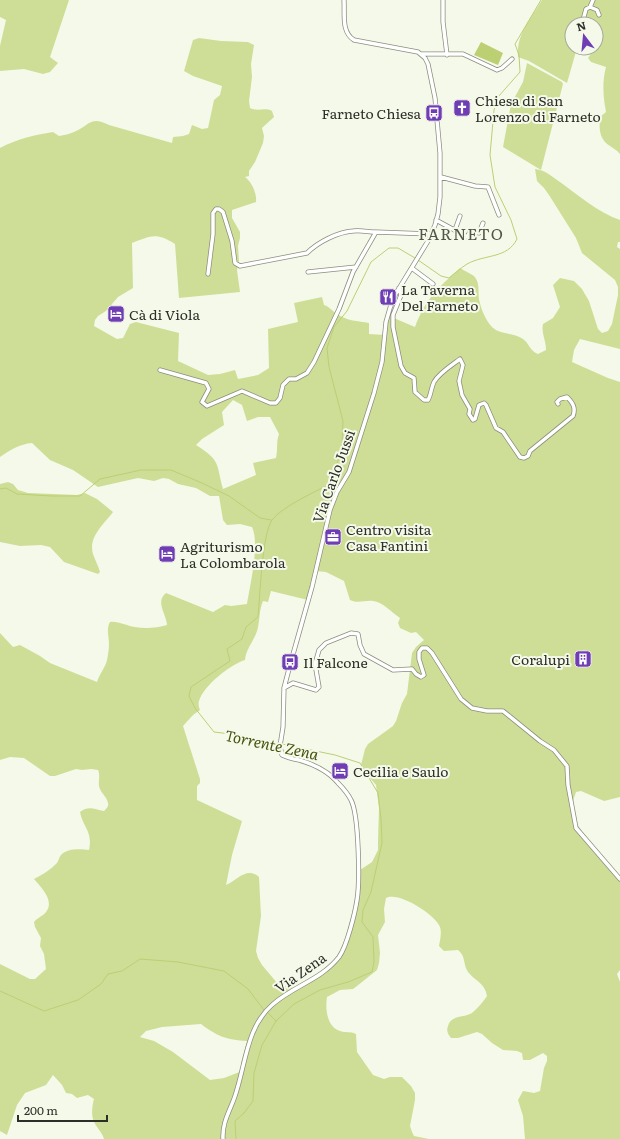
<svg xmlns="http://www.w3.org/2000/svg" width="620" height="1139" viewBox="0 0 620 1139" font-family="Literata,serif">
<rect width="100%" height="100%" fill="#f5f9e9"/>
<path fill="#cede97" fill-rule="evenodd" d="M0 0H69L50 57 58 63 50 72 43 74 24 69 0 71V46L6 20 0 17Z
M542 0H620V154C617 150 614 149 610 146 599 139 599 129 600 117L606 112C603 96 602 82 606 67L591 62 588 58 595 48H596L599 40 600 33H596V24H572V48H577L567 83 529 61 518 57C516 34 531 19 542 0Z
M199 38 221 41 248 42 254 45 251 64 252 77 249 101 250 108C259 112 264 107 272 111L274 117 262 128 264 136 263 143 255 162 249 171V176L245 177C252 182 257 194 256 202L232 210V218L240 232V238L238 246 239 261 237 270 240 292 179 298 175 244C156 232 151 236 132 243L133 288 118 297 106 311 98 316 95 320 94 326 117 339 123 338 130 324 136 322 179 333 178 361 208 375 220 374 235 370 238 379 258 375 269 368 268 329 298 322 294 303 322 297 324 305C330 307 332 311 337 314 347 321 358 321 369 323V334L385 335 389 316 415 327C426 298 438 288 460 268 464 271 470 273 474 276 480 282 478 291 479 299 481 309 485 319 492 327 500 335 513 332 523 339 529 343 530 351 538 354L546 350C546 340 541 333 543 324L553 318 560 307 553 285 560 278 574 281 582 289 589 301 598 329 602 333 608 331 612 324 618 295V287L615 280 582 253 576 238 549 195 544 188 537 181 535 169C546 170 552 177 560 182 579 196 598 212 620 220V242H618L617 247 620 249V349L580 339 574 350 572 362 608 378 620 382V797L604 801 581 791 576 792 573 801 575 821 583 833 620 878V970L617 974 620 982V1139H525L523 1116 518 1100 523 1091 534 1093 540 1091 544 1068 547 1061V1056L543 1053 530 1060H523L522 1053 517 1051 503 1050 492 1043 482 1034 477 1032 458 1038H451C448 1034 446 1031 448 1026 451 1015 463 1018 472 1013 476 1010 484 1001 487 996 485 983 475 981 468 972 463 965 466 956 458 950L444 951 439 946C440 940 442 933 440 927 435 914 398 891 386 898L384 909 385 922 378 935 380 953 379 963 377 970 357 986 353 989 340 990 327 997C325 1009 327 1027 340 1031 345 1033 350 1031 356 1034L357 1052 373 1075 384 1079 390 1077H402L411 1086 415 1093V1100L410 1126 412 1132 414 1136 429 1139H104C102 1132 97 1128 94 1122 91 1115 92 1106 94 1099L88 1095 77 1098 72 1094 66 1093 62 1085 53 1075 46 1085 25 1093 17 1105 7 1135 0 1131V964L30 979H35L46 969 44 954 40 946 41 938 35 927 34 922C37 918 43 916 46 912 55 901 41 887 34 879 42 875 50 870 57 863 59 860 59 857 61 855 67 848 81 849 89 850 93 831 83 828 80 812 89 805 95 810 104 811 107 808 109 806 108 803 107 797 102 794 100 789 97 782 101 777 98 770L91 769 82 770 76 769 55 776H50L24 758 10 757 0 760V633L13 647 20 645 40 656 50 663 97 682C99 675 106 666 107 660 108 655 109 649 109 644 109 636 106 629 110 622 119 621 126 626 135 627 145 629 157 628 167 625 166 613 155 602 166 593L213 612 225 605 231 606 247 604C250 586 260 543 252 527L240 524 227 525 223 520 219 496H210L196 488 178 484 169 479 163 478 154 481 138 478 98 487 73 470 50 460 32 443C20 444 10 450 0 457V148C17 139 34 135 53 132L59 136C64 135 70 134 74 132 89 126 90 115 109 125L172 143 173 137 183 136 189 134 192 125 202 129 208 128 214 100 220 95 222 86 193 76 184 71 193 40ZM233 400 242 405 247 421 258 417H270L279 434C276 442 278 449 276 458L253 463 256 475 223 489C216 463 221 461 196 445L202 439 224 425 222 412ZM316 571 326 572 344 581 350 600C358 604 365 600 373 601 383 602 391 612 400 618L398 623 400 628 411 633 416 632 424 640 416 647 412 653 407 694 402 703 396 721 393 726 368 744 365 749 361 765 363 770 376 785 379 808 378 842V850L372 862 360 870 358 893 340 957 321 974 294 988 278 984 262 965 258 958 256 951 261 916 259 877C247 866 237 880 226 885L232 855 242 821 197 800V786L200 783V779L183 726 193 715 200 710C199 707 198 704 199 701 204 685 230 665 245 660 246 648 256 639 258 627 260 617 259 611 263 601L268 602 271 591 308 600ZM201 1024C217 1036 226 1040 247 1041L241 1063 242 1071 224 1078 210 1080 173 1052 154 1041 140 1037 146 1031 162 1027Z
M527 63 562 82 563 84 541 170 503 147 511 104 523 82Z
M8 482 13 484 18 490 28 493 77 495 85 493 97 499 113 512C104 524 88 537 93 554 95 560 98 565 100 572L98 574 64 562 50 547 41 545 20 546 0 542V484Z"/>
<path fill="#bccf73" d="M481 42 503 53 498 65 474 55Z"/>
<g fill="none" stroke-linecap="round" stroke-linejoin="round">
<path stroke="#bccf73" stroke-width="1" d="M418 260 441 276 449 278C455 273 461 268 467 264 485 254 507 259 517 239L511 220 495 187 490 155 494 110 498 97 520 72 519 55 515 44 541 0
M0 489 6 488 17 494 52 496H80L100 479 141 470H171L202 483 229 496 260 518 271 520
M278 743 239 735 214 732 195 708 189 696 191 687 230 661 227 649 242 639 246 627 258 617C260 597 262 534 272 520 283 506 315 492 332 483L342 445 343 421 329 367 327 348 334 327 347 311 371 262 389 248H398L415 258
M0 991 44 1011 78 1000 101 984 108 974 122 971 140 959 178 962 224 971 248 989 264 1010
M268 1013 276 1021
M236 1139 235 1121 244 1113 253 1101 254 1073 262 1045 276 1021 294 1004 320 990 348 982 372 972 374 962 373 937 362 922 363 910 371 892 382 843 381 819 378 793 360 763 335 755 282 744"/>
<defs>
<path id="minor" d="M443 0V22L447 55
M590 7 597 10 599 15
M582 24 586 9 590 7 593 0
M421 54H463L497 70 502 68 512 59
M441 177 475 186 488 187 499 215
M436 220 467 237 470 232 479 233 483 223
M455 230 460 216
M413 269 433 284
M308 272 356 267
M208 274 213 234V213L216 209H219L223 212 232 241 235 263 240 266 307 253C318 242 338 232 353 231 361 230 369 232 376 232
M399 288 401 295 393 315V327L401 366 405 373 414 378 415 392 424 400H428C431 395 431 388 434 382 439 373 452 365 460 359L463 365 459 381 462 395 470 409 469 414 473 420 475 419 479 405 484 403 486 405 496 428 503 432 520 457 524 458 528 456 530 451 573 416C576 408 573 403 567 397L560 399 557 402 558 404
M160 370 206 383 209 389 202 402 207 406 242 391 270 403H276L280 398 283 385 289 379H296L307 373 314 362 339 309 353 272 376 232 430 234
M284 688 293 683 316 690 319 687 315 664 319 650 326 643 351 633 358 634 360 645 364 654 393 670 412 669 416 674 421 677 424 675 419 659V652L422 648H427L432 653 461 699 472 708 487 711H503L540 741 554 750 567 766 568 785 576 828 620 879
M223 1139C222 1122 230 1111 235 1096 246 1064 246 1028 272 1005 293 986 321 980 339 957 347 946 355 913 357 900 360 882 359 815 351 800 348 794 343 788 338 783 329 772 313 764 299 760 293 759 288 758 282 755L280 746 283 727 284 688 290 665 312 587 330 510 337 492 349 472 374 393 382 362 386 322 390 308 395 295 428 241 435 225 438 214 440 197V153L435 98 428 64 425 58 418 52 354 40C341 32 345 14 344 0"/>
</defs>
<use href="#minor" stroke="#8a8e7f" stroke-width="5"/>
<use href="#minor" stroke="#fff" stroke-width="3.5"/>
</g>
<defs>
<symbol id="church-square" viewBox="-11 -11 22 22"><rect x="-9" y="-9" width="18" height="18" rx="4" fill="#6f3db4" stroke="#f5f9e9"/><path d="M-1.2-6h2.4v3.5h3.3v2.4h-3.3V6h-2.4V-.1h-3.3v-2.4h3.3Z" fill="#fff"/></symbol>
<symbol id="bus-square" viewBox="-11 -11 22 22"><rect x="-9" y="-9" width="18" height="18" rx="4" fill="#6f3db4" stroke="#f5f9e9"/><path d="M-5-6H5V4H4V6H2V4H-2V6H-4V4H-5ZM-3.5-4V0h7V-4ZM-3.5 1.2v1.5H-2V1.2ZM2 1.2v1.5H3.5V1.2Z" fill="#fff"/></symbol>
<symbol id="restaurant-square" viewBox="-11 -11 22 22"><rect x="-9" y="-9" width="18" height="18" rx="4" fill="#6f3db4" stroke="#f5f9e9"/><path d="M-5-6h1v4h1v-4h1v4h1v-4h1v5L-1.5 .5V6h-2V.5L-5-1ZM5-6V6H3V1.5H1.5Q1.5-4 5-6Z" fill="#fff"/></symbol>
<symbol id="hotel-square" viewBox="-11 -11 22 22"><rect x="-9" y="-9" width="18" height="18" rx="4" fill="#6f3db4" stroke="#f5f9e9"/><path d="M-6-4.5h1.5V1H6V5H4.5V3h-9V5H-6ZM-4 0a1.8 1.8 0 1 1 3.6 0ZM.5 0V-2.5h3Q6-2.5 6 0Z" fill="#fff"/></symbol>
<symbol id="office-square" viewBox="-11 -11 22 22"><rect x="-9" y="-9" width="18" height="18" rx="4" fill="#6f3db4" stroke="#f5f9e9"/><path d="M-6-3h4V-5.5h4V-3h4V5H-6ZM-1-4.5V-3h2v-1.5ZM-6 0V1H6V0Z" fill="#fff"/></symbol>
<symbol id="building-square" viewBox="-11 -11 22 22"><rect x="-9" y="-9" width="18" height="18" rx="4" fill="#6f3db4" stroke="#f5f9e9"/><path d="M-4-6H4V6H1V3H-1V6H-4ZM-2.5-4.3h1.7v1.8h-1.7ZM.8-4.3h1.7v1.8H.8ZM-2.5-1h1.7V.8h-1.7ZM.8-1h1.7V.8H.8Z" fill="#fff"/></symbol>
</defs>
<g fill-rule="evenodd">
<use href="#church-square" x="452" y="98" width="20" height="20"/>
<use href="#bus-square" x="424" y="103" width="20" height="20"/>
<use href="#restaurant-square" x="378" y="287" width="20" height="20"/>
<use href="#hotel-square" x="106" y="304" width="20" height="20"/>
<use href="#office-square" x="323" y="527" width="20" height="20"/>
<use href="#hotel-square" x="157" y="544" width="20" height="20"/>
<use href="#building-square" x="573" y="649" width="20" height="20"/>
<use href="#bus-square" x="280" y="652" width="20" height="20"/>
<use href="#hotel-square" x="330" y="761" width="20" height="20"/>
</g>
<g text-anchor="middle" dominant-baseline="central" stroke-width="4" stroke-linejoin="round" paint-order="stroke">
<g font-size="14" fill="#2c2e28" stroke="#f5f9e9" text-anchor="start">
<text x="475" y="100">Chiesa di San<tspan x="475" dy="16">Lorenzo di Farneto</tspan></text>
<text x="421" y="113" text-anchor="end">Farneto Chiesa</text>
<text x="401" y="289">La Taverna<tspan x="401" dy="16">Del Farneto</tspan></text>
<text x="129" y="314">Cà di Viola</text>
<text x="346" y="529">Centro visita<tspan x="346" dy="16">Casa Fantini</tspan></text>
<text x="180" y="546">Agriturismo<tspan x="180" dy="16">La Colombarola</tspan></text>
<text x="570" y="659" text-anchor="end">Coralupi</text>
<text x="303" y="662">Il Falcone</text>
<text x="353" y="771">Cecilia e Saulo</text>
</g>
<g font-size="14" fill="#2c2e28" stroke="#f5f9e9">
<text transform="translate(333 476) rotate(-70)">Via Carlo Jussi</text>
<text transform="translate(300 972) rotate(-35)">Via Zena</text>
</g>
<g font-size="15" font-style="italic" fill="#47520e" stroke="#f5f9e9">
<text transform="translate(272 744) rotate(12)">Torrente Zena</text>
</g>
<g font-size="16" letter-spacing="1" fill="#525648" stroke="#f5f9e9">
<text x="461" y="233">FARNETO</text>
</g>
</g>
<g transform="translate(584 36) rotate(344)"><circle r="19" fill="#f5f9e9" stroke="#a5a89c"/>
<path d="M0-3L7 15L0 10L-7 15Z" fill="#6f3db4"/>
<text y="-6" font-size="11" font-weight="bold" text-anchor="middle" fill="#2c2e28">N</text>
</g>
<path d="M18 1115v6h89v-6" fill="none" stroke="#2c2e28" stroke-width="2"/>
<text x="24" y="1115" font-size="12" fill="#2c2e28" stroke="#f5f9e9" stroke-width="3" paint-order="stroke">200 m</text>
</svg>
